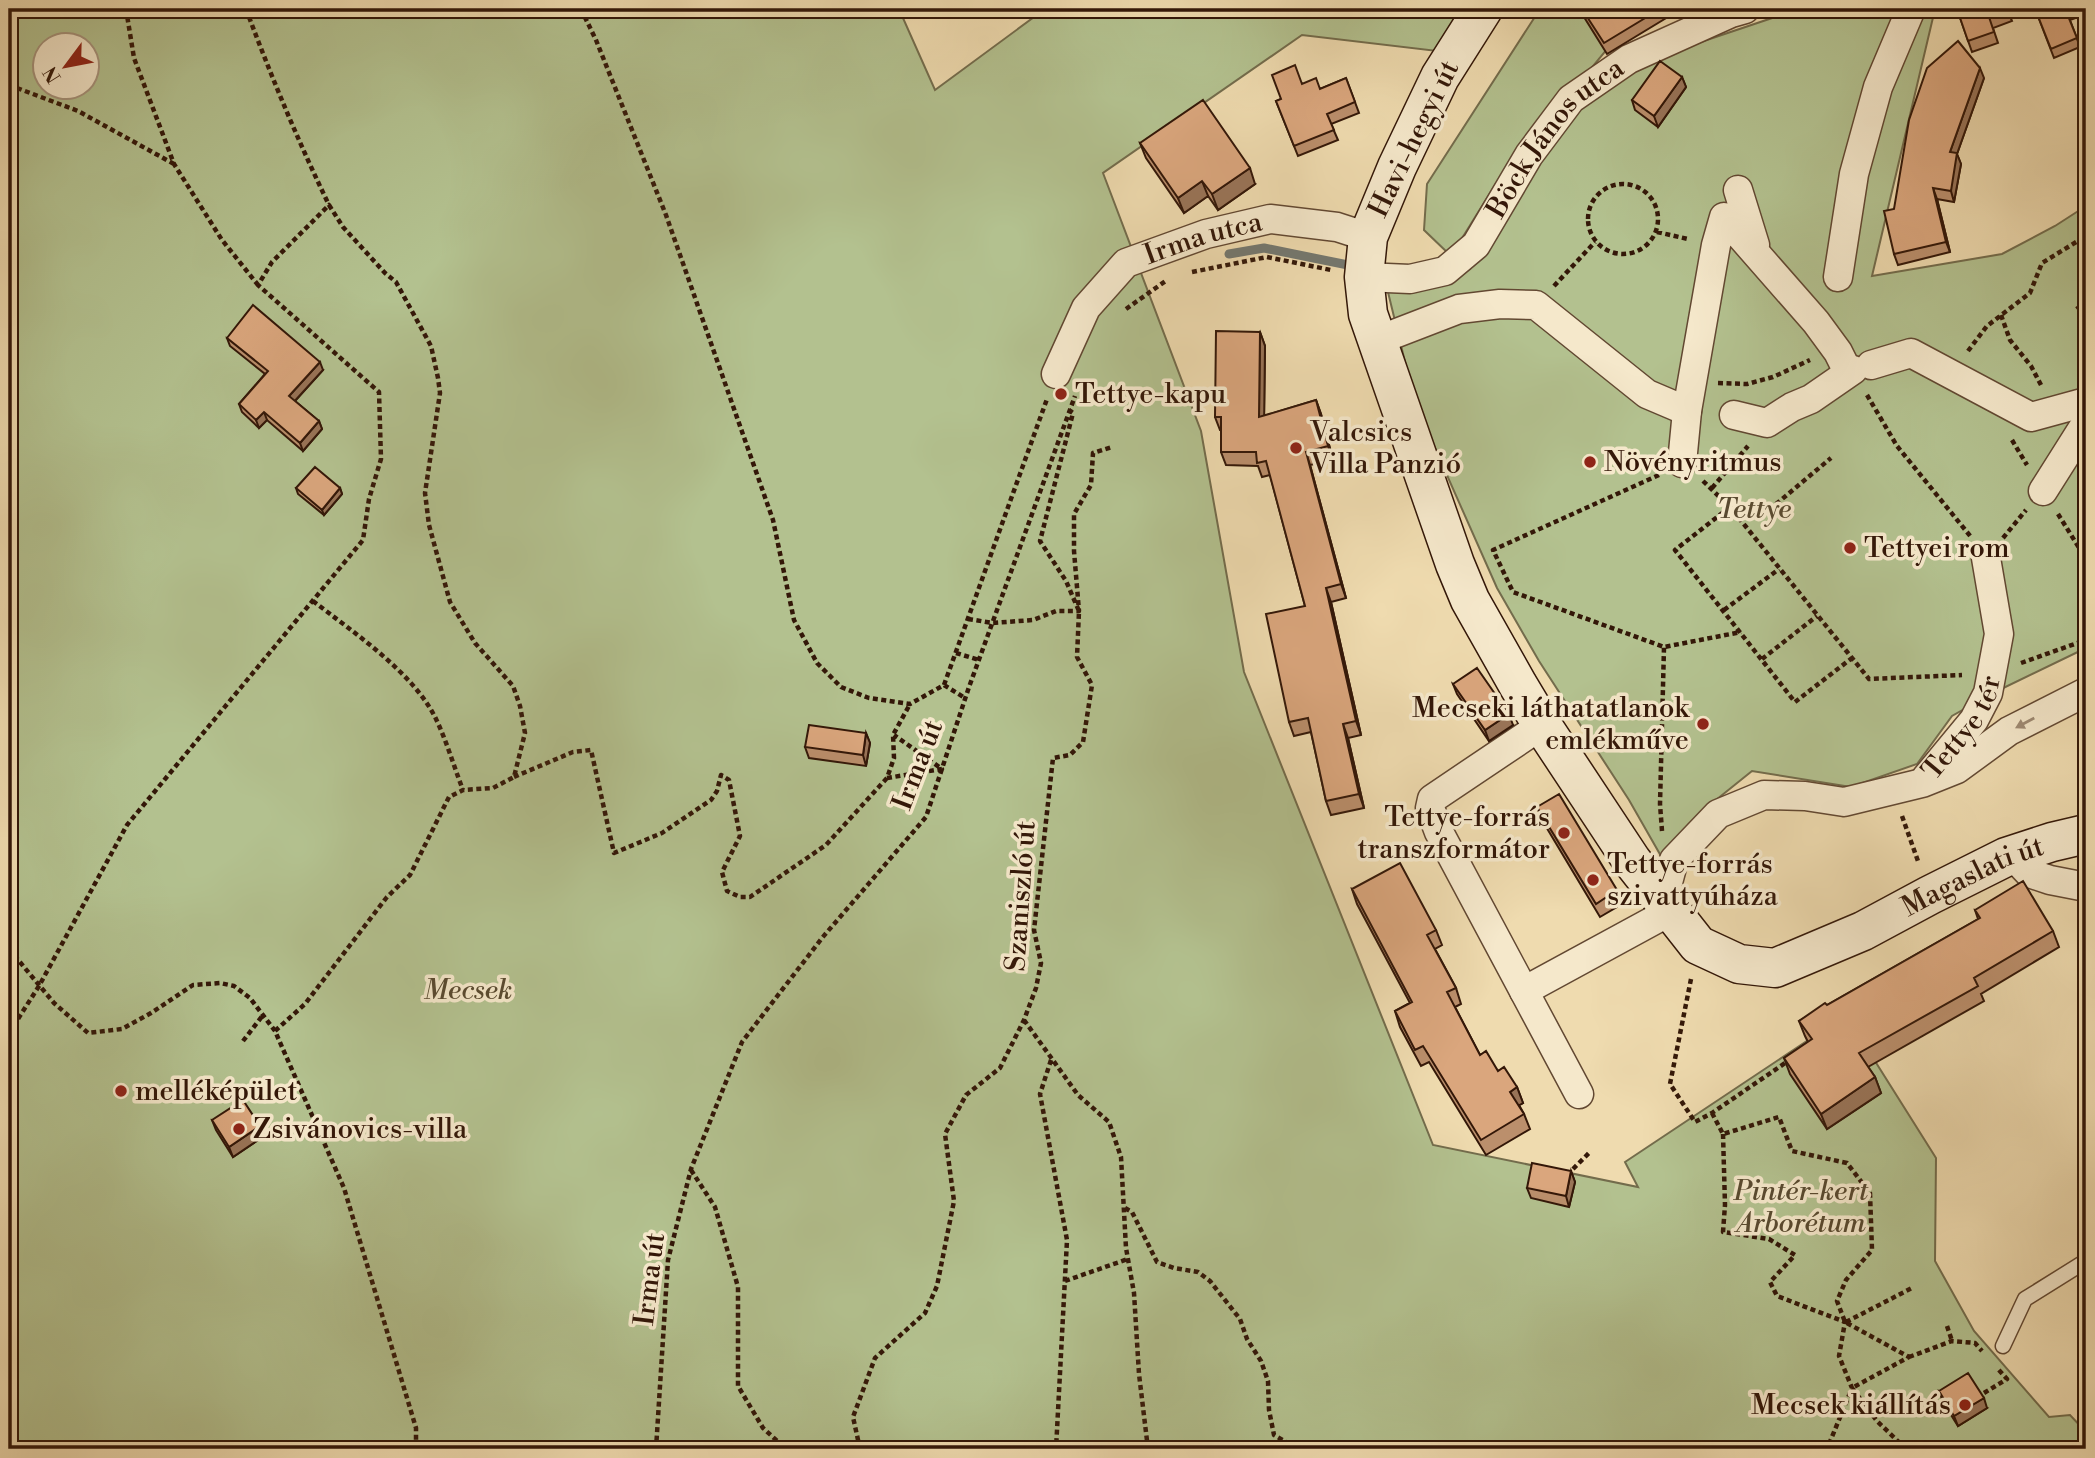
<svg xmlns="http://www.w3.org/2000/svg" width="2095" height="1458" viewBox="0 0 2095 1458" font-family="'Libre Bodoni',serif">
<rect width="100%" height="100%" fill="#efdbaf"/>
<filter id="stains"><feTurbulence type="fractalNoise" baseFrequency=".00286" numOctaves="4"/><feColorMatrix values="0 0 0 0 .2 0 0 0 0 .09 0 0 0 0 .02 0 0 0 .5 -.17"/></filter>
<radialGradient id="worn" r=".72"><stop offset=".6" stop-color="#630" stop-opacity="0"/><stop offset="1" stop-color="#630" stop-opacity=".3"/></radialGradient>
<path fill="#b3c18f" stroke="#736c4c" stroke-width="2" fill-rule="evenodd" d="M9 9H899L935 90 1045 9H1461L1437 51 1302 35 1103 173 1201 431 1244 672 1433 1145 1638 1187 1625 1162 1846 1015 1936 1158 1935 1261 1974 1331 2049 1417 2070 1415 2086 1432V1449H9ZM46 46H88V88H46Z
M1540 9H1604L1608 48 1495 185 1451 256 1424 230 1427 184Z
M1799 9H1935L1872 276 2002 254 2055 226 2086 206V648L1993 693 1952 716 1917 764 1851 787 1752 771 1706 808 1661 856 1629 800 1539 661 1497 588 1415 403 1387 288 1470 269 1572 114 1626 75 1680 49Z"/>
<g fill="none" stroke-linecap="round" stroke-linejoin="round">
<path stroke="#747870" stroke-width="9" d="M1229 254 1264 248 1358 267"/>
<defs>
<path id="lane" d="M2003 1346 2025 1299 2086 1261"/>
<g id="street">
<path d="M1738 190 1755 245"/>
<path id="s1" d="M1364 277 1410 279 1445 271 1476 245 1529 155 1571 99 1629 59 1731 13 1745 9"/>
<path d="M1838 277 1854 174 1878 87 1911 9"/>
<path d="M1376 341 1459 309 1500 304 1536 305 1647 394 1687 411"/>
<path d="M1871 365 1911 353 2031 417 2086 402"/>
<path id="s2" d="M1056 374 1086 308 1126 263 1206 234 1270 219 1337 227 1368 237"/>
<path d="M1734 415 1767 423 1792 407 1811 399 1853 370"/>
<path d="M1682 463 1687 411 1716 245 1724 217 1816 322 1838 352 1848 372"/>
<path d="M2043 491 2086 423"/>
<path d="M1542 725 1432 799 1430 808 1439 832 1579 1094"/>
<path id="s3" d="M1926 778 1974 720 1988 693 1999 634 1986 558"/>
<path d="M2012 855 2029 873 2050 880 2086 887"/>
<path d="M1663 901 1674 860 1718 814 1764 795 1805 796 1844 802 1922 783 1957 769 2009 731 2086 692"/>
<path d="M1524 991 1671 911"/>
</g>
<g id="secondary">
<path id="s4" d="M1483 9 1440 77 1397 167 1368 237 1364 277 1368 314 1455 564 1470 600 1518 685 1542 725 1632 861 1698 945 1739 964 1775 968 1863 931 1930 895 2006 857 2052 842 2086 834"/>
</g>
</defs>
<use href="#lane" stroke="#624832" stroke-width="17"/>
<use href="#street" stroke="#624832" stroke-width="31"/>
<use href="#secondary" stroke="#331708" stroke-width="41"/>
<path stroke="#331708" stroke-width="4.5" stroke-dasharray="5 3.5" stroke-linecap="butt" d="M126 9 134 58 174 164 222 240 258 285
M246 9C271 76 298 141 329 205
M581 9 596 40 666 215 773 520 794 620 817 663 841 687 869 698 910 704 944 685
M9 85 78 111 174 164
M1588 219a35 35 0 1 1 70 0a35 35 0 1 1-70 0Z
M1657 232 1688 239
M1192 272 1267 257 1331 270
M1554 286 1595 242
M2077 306 2086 318
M1126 309 1167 280
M2001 315 2010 340 2031 366 2041 385
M1968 351 1987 326 2030 293 2042 263 2086 236
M1718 383 1747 384 1773 377 1810 360
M1867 395 1897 446 1971 537
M2012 440 2027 465
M1659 475 1493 550 1513 592 1664 647 1741 632
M1703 481 1730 507 1869 679 1962 675
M1712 488 1748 446
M1730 507 1675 550 1795 702 1852 658
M2058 514 2086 559
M1763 515 1831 458
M2003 538 2026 510
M2078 546 2086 541
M313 601C353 632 414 673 436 719 447 742 454 767 463 790
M1724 610 1779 569
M968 619 993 623 1033 620 1056 611H1079L1074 551V514L1091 485 1093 453 1112 447
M956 653 979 660
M1762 659 1817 616
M2021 663 2086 640
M944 685 1047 399
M944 685 965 698
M514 777 573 752 591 750 614 853 662 833 711 800 717 791 721 775 729 780 740 836 722 872 727 891 740 897H750L826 845 887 778 894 758 893 735 910 704
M887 778 942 769 894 735
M1902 816 1919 864
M1662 831 1660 804 1664 647
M9 949 54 1003 88 1033 122 1029 151 1013 193 985 220 983 234 986 250 998 275 1031 344 1188 416 1428V1449
M1691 979 1670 1084 1695 1122 1712 1113 1788 1061
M1024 1020 1078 1095 1109 1122 1121 1157 1126 1248 1134 1293 1139 1374 1148 1449
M9 1033 39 986 127 825 363 540 369 499 381 459 379 392 258 285 272 262 329 205 343 227 385 273 396 282 431 346 438 378 440 393 425 493 429 525 450 602 475 643 513 686 520 706 525 733 514 777 493 788 463 790 449 797 410 875 387 897 305 1004 275 1031
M243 1041 263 1015
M1051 1060 1040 1094 1067 1240 1056 1449
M1712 1113 1723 1134 1779 1117 1792 1151 1847 1163 1870 1193 1872 1250 1846 1280 1837 1301 1845 1322 1909 1357 1852 1388 1877 1421 1906 1449
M1723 1134 1725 1205 1723 1232 1769 1239 1795 1255 1770 1282 1777 1296 1845 1322 1839 1356 1852 1388 1827 1449
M691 1170 715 1207 738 1287V1386L763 1428 786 1449
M1567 1175 1591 1151
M1125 1208 1132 1212 1157 1262 1174 1268 1198 1272 1210 1281 1240 1319 1247 1339 1261 1361 1268 1381 1269 1410 1274 1435 1298 1449
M1065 1281 1128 1259
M1846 1322 1912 1288
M1947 1326 1952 1341
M1909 1357 1952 1341 1975 1343 1982 1351
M1984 1393 2007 1379 1997 1368
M1765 1442 1768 1449
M656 1449 668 1260 691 1169 742 1042 822 938 926 817 969 687 1075 396
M860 1449 853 1417 875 1358 925 1313 937 1286 954 1201 945 1134 966 1095 1000 1068 1024 1020 1036 988 1041 963 1034 930 1053 758 1070 755 1083 742 1092 685 1077 657 1079 611 1066 581 1040 541 1073 413 1069 410"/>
<use href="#lane" stroke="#f5e8cb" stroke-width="14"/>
<use href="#street" stroke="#f5e8cb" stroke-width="28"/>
<use href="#secondary" stroke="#f5e8cb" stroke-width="38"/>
</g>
<path fill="#bb8f6c" stroke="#331708" stroke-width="2" d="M1581 9H1681L1607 54 1584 17Z
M1957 9H2007L2012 21 1993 28 1998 43 1972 52Z
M2036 9H2086V14L2070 20 2080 47 2054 58 2036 11Z
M1682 77 1686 87 1658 127 1635 110 1632 100Z
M1346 78 1359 113 1331 124 1338 140 1298 156 1276 101 1281 99 1302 84 1320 89Z
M1984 78 1957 154 1961 164 1954 202 1937 199 1950 252 1898 265 1894 254V209Z
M1140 143 1255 184 1218 210 1208 196 1184 213 1146 158Z
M1260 332 1265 346 1264 416 1316 400 1321 414 1333 460 1310 465 1346 598 1331 602 1361 735 1348 738 1364 808 1331 815 1326 801 1311 732 1294 736 1289 722 1305 606 1270 475 1262 477 1258 466 1226 465 1221 452V430H1220L1215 417Z
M227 338 323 370 295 401 319 421 322 429 303 451 267 420 259 428 242 412 239 404 265 374 230 346Z
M296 488H340L342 494 324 515 298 494Z
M1453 684 1513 725 1489 741 1457 694Z
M866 733 870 743 866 766 809 758 805 747Z
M1537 807 1617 890 1622 904 1600 917 1542 820Z
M1352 889 1436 930 1442 945 1435 949 1456 988 1461 1004 1455 1007 1480 1055 1517 1087 1523 1103 1519 1105 1524 1114 1530 1129 1486 1155 1429 1062 1421 1066 1400 1027 1395 1011 1410 1003 1357 904Z
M1975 910 2053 931 2059 947 1981 994 1984 1001 1868 1067 1875 1077 1881 1093 1827 1129 1790 1074 1784 1058 1808 1042 1805 1036 1799 1021 1978 919Z
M212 1120 260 1126 264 1136 233 1157 216 1130Z
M1571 1171 1575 1182 1569 1207 1531 1198 1527 1188Z
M1939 1391 1987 1408 1958 1426 1943 1402Z"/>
<path fill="#997458" stroke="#331708" stroke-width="2" d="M1980 68 1984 78 1957 154 1961 164 1954 202 1951 191 1950 152Z
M1682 77 1686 87 1658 127 1654 116Z
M1250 168 1255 184 1218 210 1212 194Z
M1202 181 1208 196 1184 213 1178 198Z
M1933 188 1937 199 1950 252 1946 242Z
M1260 332 1265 346 1264 431 1259 417Z
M320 362 323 370 292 404 289 396Z
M1316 400 1321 414 1333 460 1328 446Z
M264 412 267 420 259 428 256 420Z
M319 421 322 429 303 451 300 443Z
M1306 452 1310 465 1346 598 1341 584Z
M340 488 342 494 324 515 322 510Z
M1326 588 1331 602 1361 735 1356 721Z
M1509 714 1513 725 1489 741 1485 730Z
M1343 724 1348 738 1364 808 1359 794Z
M866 733 870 743 866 766 863 755Z
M1875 1077 1881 1093 1827 1129 1821 1114Z
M1517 1087 1523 1103 1516 1107 1510 1092Z
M260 1126 264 1136 233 1157 229 1147Z
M1571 1171 1575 1182 1569 1207 1566 1196Z
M1984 1398 1987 1408 1958 1426 1954 1416Z"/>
<path fill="#daa67d" stroke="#331708" stroke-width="2" d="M1582 9H1660L1604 43Z
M1957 9H2007L2008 11 1989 17 1994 32 1968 41Z
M2036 9H2074L2066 11 2077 38 2051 49 2036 11Z
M1958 41 1980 68 1950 152 1957 153 1951 191 1933 188 1946 242 1894 254 1884 211 1894 209 1909 120 1927 68Z
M1660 61 1682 77 1654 116 1632 100Z
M1295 65 1302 84 1316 78 1320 89 1346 78 1355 102 1327 114 1334 130 1294 146 1276 101 1281 99 1272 75Z
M1203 100 1250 168 1212 194 1202 181 1178 198 1140 143Z
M253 305 320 362 289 396 319 421 300 443 264 412 256 420 239 404 268 371 227 338Z
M1216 331 1260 332 1259 417 1316 400 1328 446 1306 452 1341 584 1326 588 1356 721 1343 724 1359 794 1326 801 1308 718 1289 722 1266 614 1305 606 1266 461 1257 463 1256 452H1221V417H1215Z
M315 467 340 488 322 510 296 488Z
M1477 668 1509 714 1485 730 1453 684Z
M809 725 866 733 863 755 805 747Z
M1559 794 1617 890 1596 904 1537 807Z
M1400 863 1436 930 1427 935 1456 988 1447 992 1480 1055 1486 1051 1498 1071 1504 1067 1517 1087 1510 1092 1524 1114 1481 1140 1423 1046 1415 1050 1395 1011 1412 1002 1352 889Z
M2023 881 2053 931 1974 978 1978 986 1859 1053 1875 1077 1821 1114 1784 1058 1812 1039 1799 1021 1825 1003 1827 1005 1980 918 1975 910Z
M243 1100 260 1126 229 1147 212 1120Z
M1532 1163 1571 1171 1566 1196 1527 1188Z
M1968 1373 1984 1398 1954 1416 1939 1391Z"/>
<defs><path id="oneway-solid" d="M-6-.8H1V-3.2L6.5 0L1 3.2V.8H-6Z" transform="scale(1.75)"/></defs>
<use fill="#9e8a73" href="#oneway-solid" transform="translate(2025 723) rotate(152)"/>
<g fill="#8f2418" stroke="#f5e8cb" stroke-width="2.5">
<circle cx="1061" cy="394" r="7"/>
<circle cx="1296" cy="448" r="7"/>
<circle cx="1590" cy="462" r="7"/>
<circle cx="1850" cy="548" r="7"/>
<circle cx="1703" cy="724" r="7"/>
<circle cx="1564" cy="833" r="7"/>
<circle cx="1593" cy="880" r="7"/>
<circle cx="121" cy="1091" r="7"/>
<circle cx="239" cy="1129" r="7"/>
<circle cx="1965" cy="1405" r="7"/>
</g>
<g text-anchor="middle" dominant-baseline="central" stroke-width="7" stroke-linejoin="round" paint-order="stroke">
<g font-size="28" fill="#331708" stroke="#f5e8cb">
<text transform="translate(1414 139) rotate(-64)">Havi-hegyi út</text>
<text stroke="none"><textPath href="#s1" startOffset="257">Böck János utca</textPath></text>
<text stroke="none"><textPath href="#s2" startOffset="214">Irma utca</textPath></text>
<text stroke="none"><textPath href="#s3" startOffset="63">Tettye tér</textPath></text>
<text transform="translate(918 765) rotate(-69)">Irma út</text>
<text stroke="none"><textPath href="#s4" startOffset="1351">Magaslati út</textPath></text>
<text transform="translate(1021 896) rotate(-86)">Szaniszló út</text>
<text transform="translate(650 1279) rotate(-83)">Irma út</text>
</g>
<g font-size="28" fill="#331708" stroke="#f5e8cb" text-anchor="start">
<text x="1075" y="394">Tettye-kapu</text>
<text x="1310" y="432">Valcsics<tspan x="1310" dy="32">Villa Panzió</tspan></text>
<text x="1604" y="462">Növényritmus</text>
<text x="1864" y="548">Tettyei rom</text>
<text x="1689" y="708" text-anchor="end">Mecseki láthatatlanok<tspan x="1689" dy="32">emlékműve</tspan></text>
<text x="1550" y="817" text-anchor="end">Tettye-forrás<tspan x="1550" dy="32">transzformátor</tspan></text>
<text x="1607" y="864">Tettye-forrás<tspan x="1607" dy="32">szivattyúháza</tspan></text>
<text x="135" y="1091">melléképület</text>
<text x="253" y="1129">Zsivánovics-villa</text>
<text x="1951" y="1405" text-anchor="end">Mecsek kiállítás</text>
</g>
<g font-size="28" font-style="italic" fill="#594a30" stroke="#f5e8cb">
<text x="1754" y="509">Tettye</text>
<text x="468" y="990">Mecsek</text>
<text x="1801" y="1191">Pintér-kert<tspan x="1801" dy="32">Arborétum</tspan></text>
</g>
</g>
<rect width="2095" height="1458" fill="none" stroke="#efdbaf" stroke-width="35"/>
<rect x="10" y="10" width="2074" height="1437" fill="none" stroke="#331708" stroke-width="3.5"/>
<rect x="18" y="18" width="2060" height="1423" fill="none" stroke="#331708" stroke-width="2"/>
<g transform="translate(66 66) rotate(238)"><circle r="33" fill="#f5e8cb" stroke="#a7947d" stroke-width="2"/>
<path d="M0-5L12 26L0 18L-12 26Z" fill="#8f2418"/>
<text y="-10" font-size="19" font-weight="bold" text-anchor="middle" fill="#331708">N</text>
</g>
<rect width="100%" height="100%" filter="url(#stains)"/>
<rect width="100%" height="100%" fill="url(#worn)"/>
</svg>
